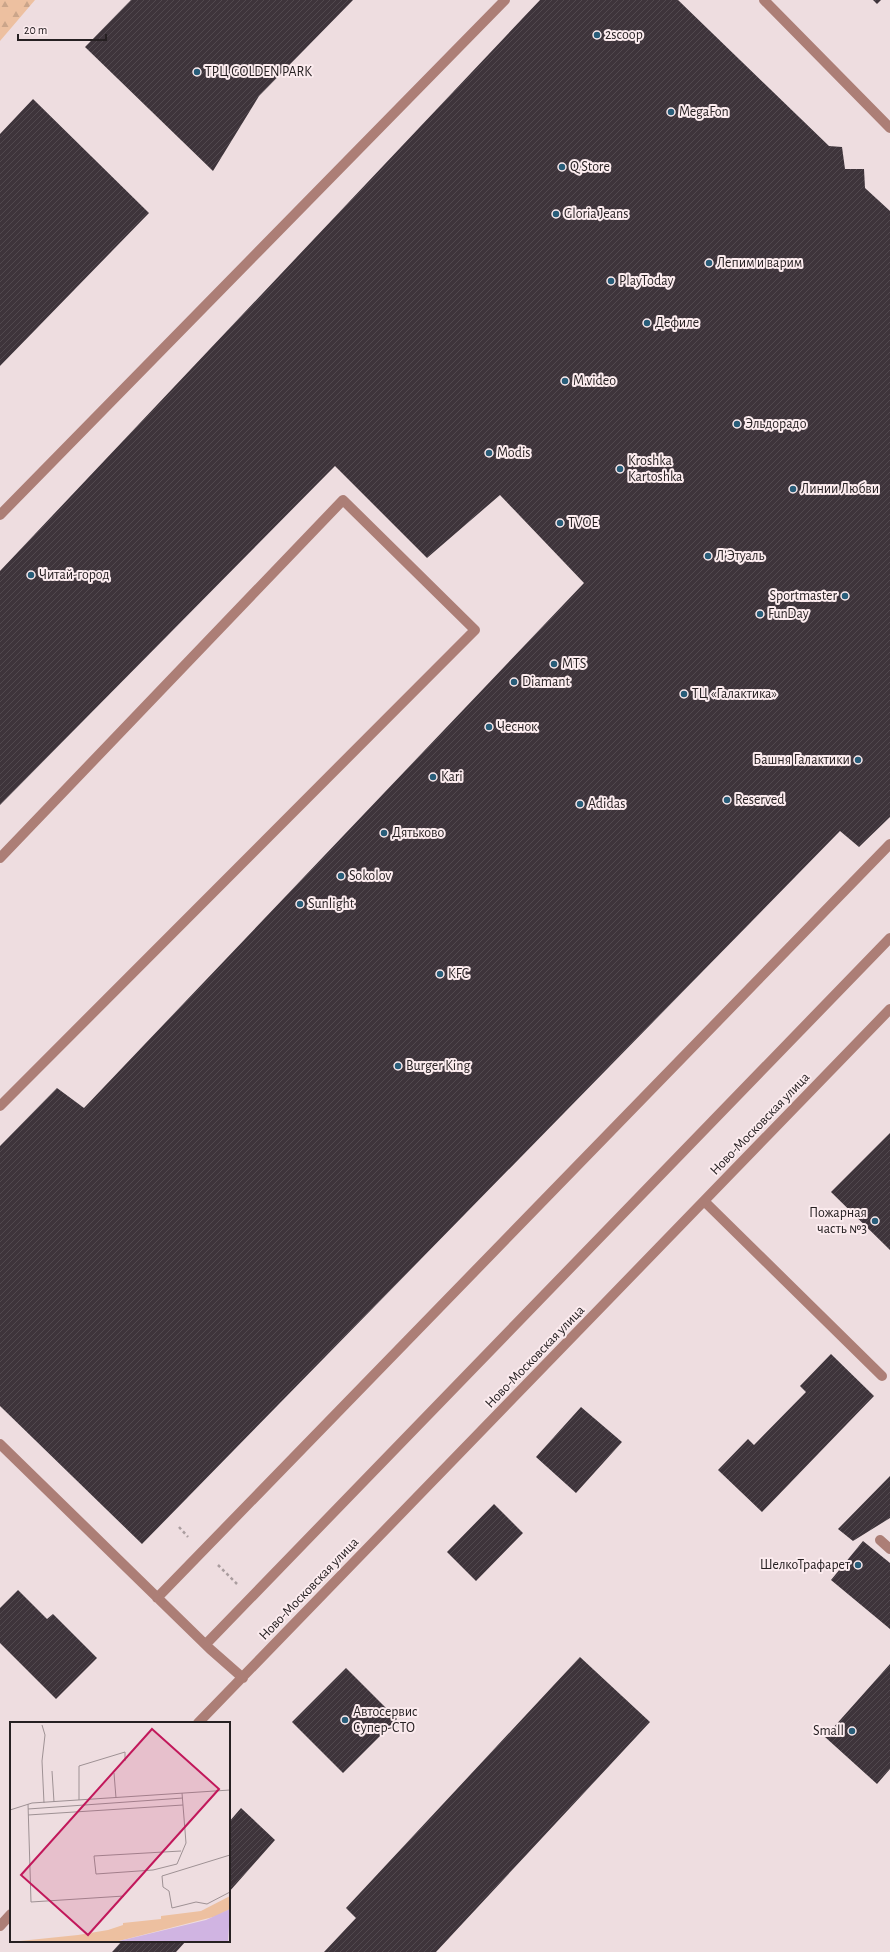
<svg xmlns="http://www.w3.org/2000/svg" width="890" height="1952" viewBox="0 0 890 1952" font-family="'Alegreya Sans',sans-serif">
<defs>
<pattern id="forest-firs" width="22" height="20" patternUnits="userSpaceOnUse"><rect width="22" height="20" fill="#edc0a0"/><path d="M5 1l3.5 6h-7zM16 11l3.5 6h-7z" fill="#cba58a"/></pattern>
<pattern id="building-hatch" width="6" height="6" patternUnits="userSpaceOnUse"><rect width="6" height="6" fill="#3e343b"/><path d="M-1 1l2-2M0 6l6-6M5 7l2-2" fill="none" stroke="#51484e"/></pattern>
</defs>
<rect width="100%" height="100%" fill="#eedde0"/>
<path fill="url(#forest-firs)" d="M0 0H35L0 41Z"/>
<path fill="url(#building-hatch)" d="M131 0H353L259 96 213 171 85 47Z
M540 0H678L829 146 842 147 845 169H864L865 188 890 211V817L859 847 840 831 142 1544 0 1406V1146L57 1088 84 1108 584 583 500 495 427 558 335 466 0 805V571Z
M873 0H881L877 4Z
M33 99 149 213 0 366V134Z
M890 1133V1250L831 1192Z
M831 1354 874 1396 762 1512 718 1470 748 1439 754 1445 806 1392 800 1386Z
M581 1407 622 1442 576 1493 536 1457Z
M890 1476V1518L853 1541 838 1529Z
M494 1504 523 1533 476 1581 447 1552Z
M863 1541 890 1563V1629L831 1580Z
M18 1590 47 1619 53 1614 97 1658 56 1699 0 1643V1608Z
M580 1657 650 1722 436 1952H324L356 1918 346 1908Z
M890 1664V1769L877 1784 825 1737Z
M346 1668 397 1719 343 1773 292 1722Z
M241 1808 275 1840 229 1892V1822Z
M122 1941H186L176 1952H112Z"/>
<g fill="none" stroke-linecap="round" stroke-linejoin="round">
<path stroke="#aa9d9f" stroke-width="2.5" stroke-dasharray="3 3" stroke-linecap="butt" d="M179 1527 188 1537
M218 1565 237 1584"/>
<path stroke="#ac7e76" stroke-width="10" d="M764 0 890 128
M0 515 505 0
M0 858 343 500 475 630 0 1106
M704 1201 882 1376
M0 1444 210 1649 243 1678
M880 1540 890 1549
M157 1598 890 844
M206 1644 890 938
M198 1723 890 1009
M0 1926 11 1914"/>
</g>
<g fill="#285d79" stroke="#fbebee" stroke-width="1.5">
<circle cx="597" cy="35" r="4"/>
<circle cx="197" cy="72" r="4"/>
<circle cx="671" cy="112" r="4"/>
<circle cx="562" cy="167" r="4"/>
<circle cx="556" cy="214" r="4"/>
<circle cx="709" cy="263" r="4"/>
<circle cx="611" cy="281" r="4"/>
<circle cx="647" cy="323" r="4"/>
<circle cx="565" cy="381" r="4"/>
<circle cx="737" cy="424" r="4"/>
<circle cx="489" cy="453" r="4"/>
<circle cx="620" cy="469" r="4"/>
<circle cx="793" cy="489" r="4"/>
<circle cx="560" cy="523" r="4"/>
<circle cx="708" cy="556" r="4"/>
<circle cx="31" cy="575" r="4"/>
<circle cx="845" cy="596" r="4"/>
<circle cx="760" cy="614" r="4"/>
<circle cx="554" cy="664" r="4"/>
<circle cx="514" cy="682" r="4"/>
<circle cx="684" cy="694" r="4"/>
<circle cx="489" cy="727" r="4"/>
<circle cx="858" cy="760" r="4"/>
<circle cx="433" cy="777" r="4"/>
<circle cx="727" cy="800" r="4"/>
<circle cx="580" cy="804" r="4"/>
<circle cx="384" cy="833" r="4"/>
<circle cx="341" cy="876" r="4"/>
<circle cx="300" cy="904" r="4"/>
<circle cx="440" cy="974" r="4"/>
<circle cx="398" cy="1066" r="4"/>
<circle cx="875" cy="1221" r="4"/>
<circle cx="858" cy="1565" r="4"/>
<circle cx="345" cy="1720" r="4"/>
<circle cx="852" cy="1731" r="4"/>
</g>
<g text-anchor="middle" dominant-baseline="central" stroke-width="4" stroke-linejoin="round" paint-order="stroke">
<g font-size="14" fill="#262022" stroke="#fbebee" text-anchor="start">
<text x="605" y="35">2scoop</text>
<text x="205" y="72">ТРЦ GOLDEN PARK</text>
<text x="679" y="112">MegaFon</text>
<text x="570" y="167">Q Store</text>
<text x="564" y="214">Gloria Jeans</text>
<text x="717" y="263">Лепим и варим</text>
<text x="619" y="281">PlayToday</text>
<text x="655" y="323">Дефиле</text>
<text x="573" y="381">M.video</text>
<text x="745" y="424">Эльдорадо</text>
<text x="497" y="453">Modis</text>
<text x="628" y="461">Kroshka<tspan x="628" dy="16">Kartoshka</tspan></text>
<text x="801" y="489">Линии Любви</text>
<text x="568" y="523">TVOE</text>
<text x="716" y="556">Л'Этуаль</text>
<text x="39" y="575">Читай-город</text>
<text x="837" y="596" text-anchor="end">Sportmaster</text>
<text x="768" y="614">FunDay</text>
<text x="562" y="664">MTS</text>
<text x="522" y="682">Diamant</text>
<text x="692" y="694">ТЦ «Галактика»</text>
<text x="497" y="727">Чеснок</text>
<text x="850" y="760" text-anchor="end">Башня Галактики</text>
<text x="441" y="777">Kari</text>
<text x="735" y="800">Reserved</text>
<text x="588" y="804">Adidas</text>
<text x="392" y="833">Дятьково</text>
<text x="349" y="876">Sokolov</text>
<text x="308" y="904">Sunlight</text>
<text x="448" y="974">KFC</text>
<text x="406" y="1066">Burger King</text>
<text x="867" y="1213" text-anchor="end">Пожарная<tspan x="867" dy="16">часть №3</tspan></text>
<text x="850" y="1565" text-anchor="end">ШелкоТрафарет</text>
<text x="353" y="1712">Автосервис<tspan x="353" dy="16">Супер-СТО</tspan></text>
<text x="844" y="1731" text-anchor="end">Small</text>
</g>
<g font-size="14" fill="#262022" stroke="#fbebee">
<text transform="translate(760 1124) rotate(-46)">Ново-Московская улица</text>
<text transform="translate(535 1357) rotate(-46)">Ново-Московская улица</text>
<text transform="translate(309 1589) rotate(-46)">Ново-Московская улица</text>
</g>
</g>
<g transform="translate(10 1722)">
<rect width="220" height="220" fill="#eedde0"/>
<path d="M220 174V187L207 194 105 220H0L68 213 98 208 113 203V201L151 197V194L191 189Z" fill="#edc0a0"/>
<path d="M220 187 218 220H105L196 198Z" fill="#d0b4e2"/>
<path fill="none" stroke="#9e9194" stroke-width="1" d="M32 3 35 13 32 39 34 81M42 49 44 80M104 51 106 76M69 78V44L115 30V39M18 82 21 180 114 174M18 87 173 76M0 88 22 81 220 68M18 93 173 83M171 129 84 134 86 152 143 148 167 142 176 121 172 71M220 133 152 154 153 165 159 169 162 186 186 180 197 182 220 170"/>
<path fill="#c2185b" fill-opacity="0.15" stroke="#c2185b" stroke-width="2" d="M142 7 209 67 78 213 11 153Z"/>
<rect width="220" height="220" fill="none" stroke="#262022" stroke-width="2"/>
</g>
<path d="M18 34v6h88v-6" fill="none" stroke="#262022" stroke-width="2"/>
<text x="24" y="34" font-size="12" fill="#262022" stroke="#fbebee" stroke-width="3" paint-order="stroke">20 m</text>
</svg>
